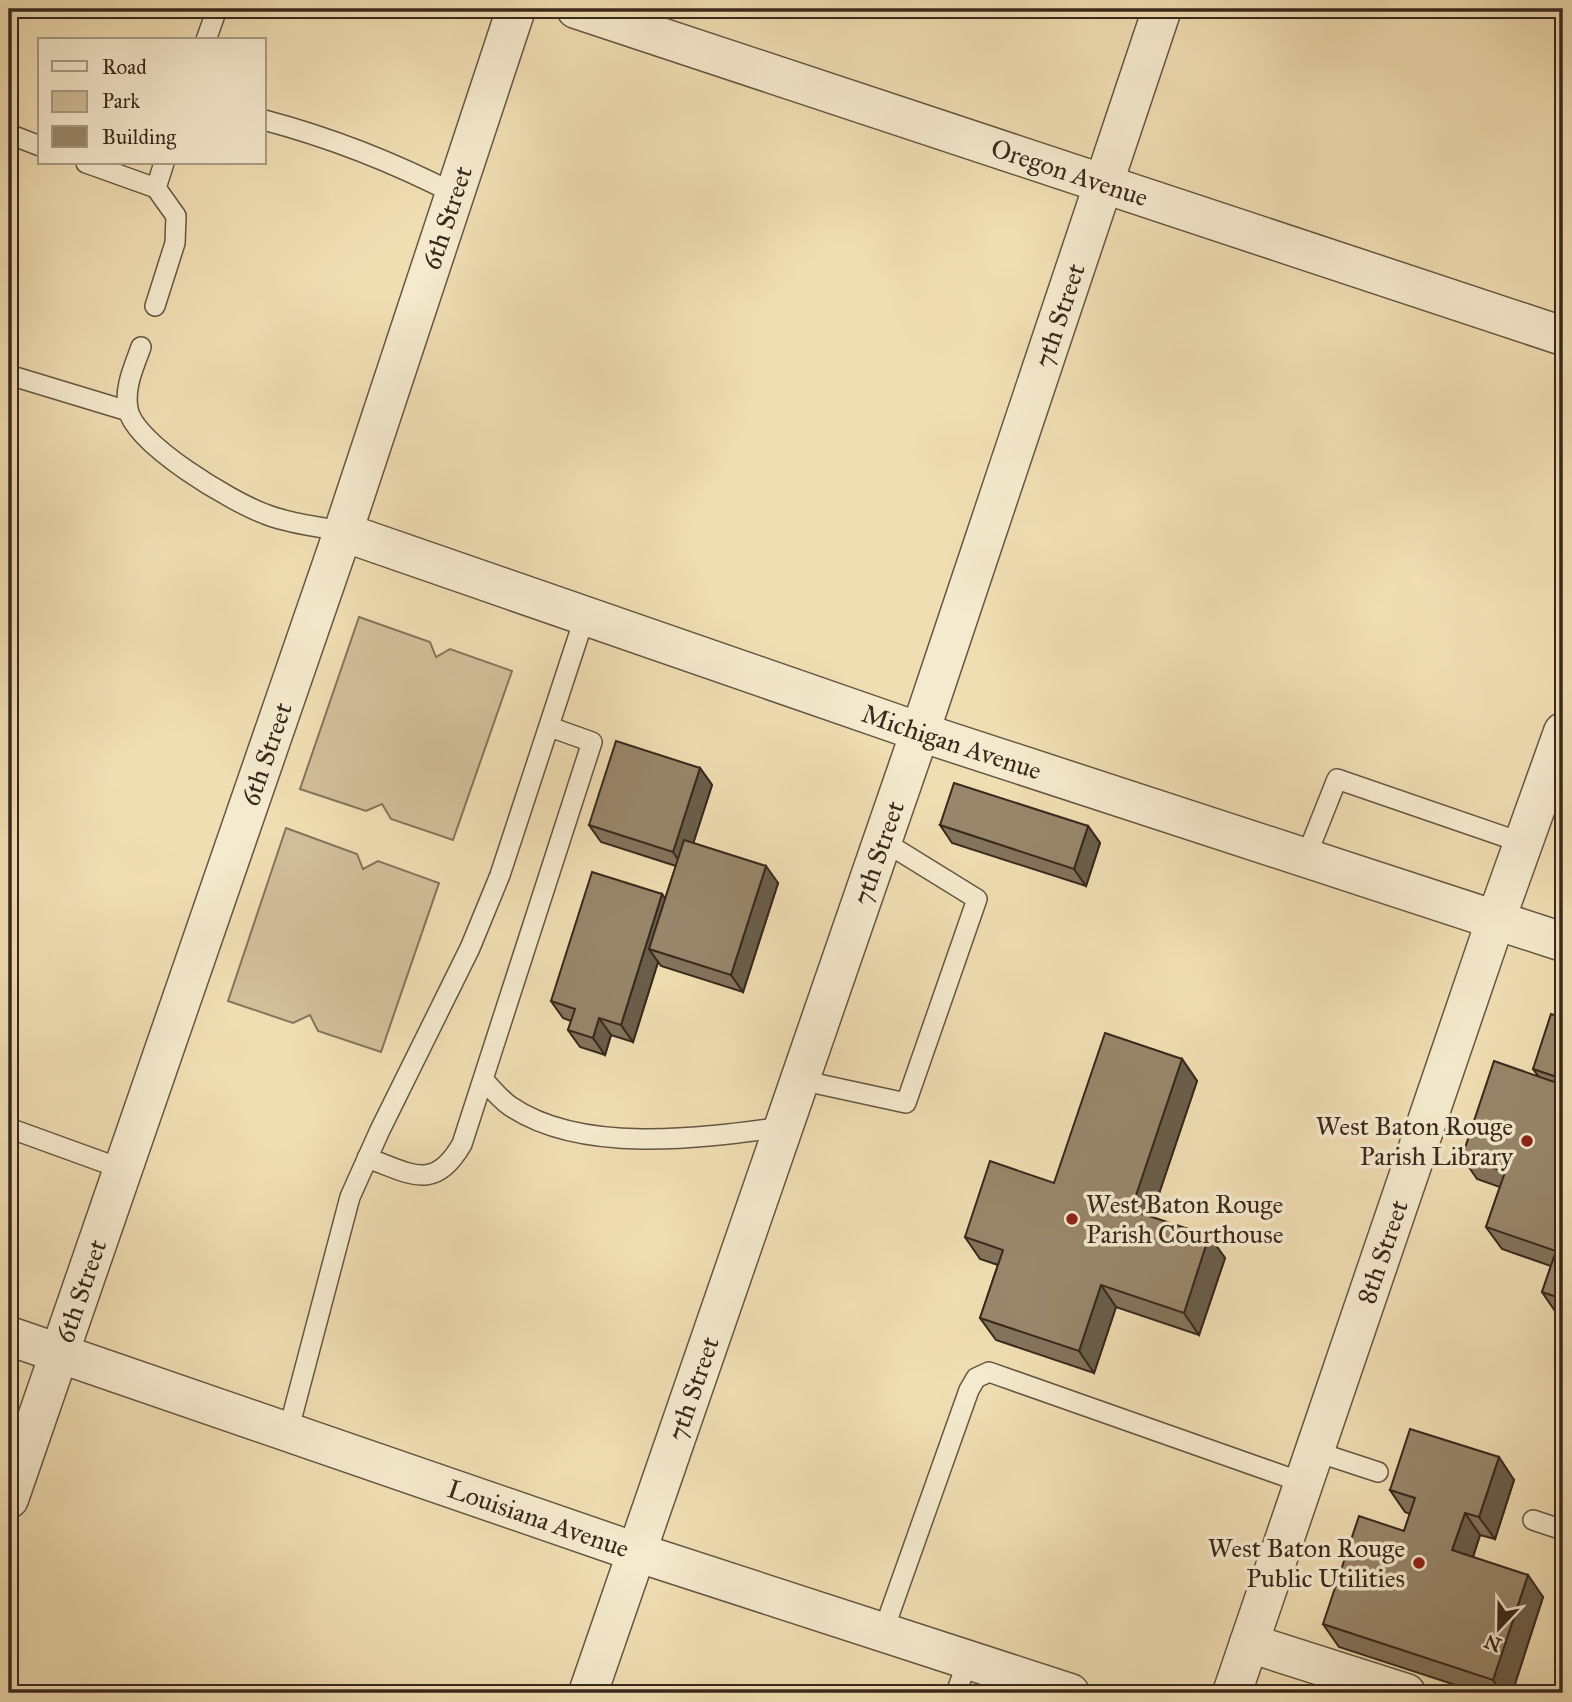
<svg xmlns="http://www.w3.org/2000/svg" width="1572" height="1702" viewBox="0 0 1572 1702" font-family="'IM FELL Great Primer',serif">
<rect width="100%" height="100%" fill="#f0deb3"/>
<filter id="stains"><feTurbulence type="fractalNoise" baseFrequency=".00286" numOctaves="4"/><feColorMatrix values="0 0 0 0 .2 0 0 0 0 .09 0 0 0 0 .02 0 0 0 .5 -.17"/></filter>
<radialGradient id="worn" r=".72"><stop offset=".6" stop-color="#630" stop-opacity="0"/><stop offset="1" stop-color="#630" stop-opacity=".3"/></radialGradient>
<path fill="#d1bf9a" stroke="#84745c" stroke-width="2" d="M359 617 430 642 436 657 450 649 512 671 453 840 391 819 382 804 366 811 300 789Z
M286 828 357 854 363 869 378 861 439 883 381 1052 318 1031 310 1015 293 1023 228 1001Z"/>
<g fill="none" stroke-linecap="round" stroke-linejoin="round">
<defs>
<path id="service" d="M206 40 217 9
M264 120C332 138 393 162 455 194
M9 134 40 146
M86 163 156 188 164 163
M155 306 175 243 176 216 156 188
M141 347C134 367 124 387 128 409 134 444 232 502 265 514 289 524 318 526 343 532
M9 375 128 411
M1306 857 1337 779 1523 843
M483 1079C491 1088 500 1099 510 1106 582 1155 702 1138 783 1127
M800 1080 906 1103 977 899 883 841
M9 1128 122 1169
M367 1158C410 1173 434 1193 462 1144L592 742 550 727
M288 1432 350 1197 380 1130 470 948 500 875 585 616
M1314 1451 1378 1472
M1533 1520 1563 1530
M883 1632 969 1390 976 1378 989 1372 1304 1483
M956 1693 968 1660"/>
<g id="minor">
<path id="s1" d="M576 9 1563 336"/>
<path id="s2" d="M343 532 920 732 1563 942"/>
<path id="s3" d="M9 1336 636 1552 1070 1693"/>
<path id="s4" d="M9 1499 343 532 516 9"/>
<path d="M1249 1643 1406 1693"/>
<path id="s5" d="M588 1693 920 732 1162 9"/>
<path id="s6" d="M1232 1693 1496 919 1563 732"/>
</g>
</defs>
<use href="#service" stroke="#665642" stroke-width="22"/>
<use href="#minor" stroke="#665642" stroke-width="41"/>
<use href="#service" stroke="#f5eace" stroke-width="19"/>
<use href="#minor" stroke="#f5eace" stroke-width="38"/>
</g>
<path fill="#83745c" stroke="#38281d" stroke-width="2" d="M700 768 712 785 693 843 778 883 743 992 661 966 658 962 633 1042 611 1035 605 1055 580 1047 568 1030 571 1021 563 1018 551 1001 662 894 665 899 676 866 601 842 589 825Z
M940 825 1088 826 1100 843 1086 886 952 843Z
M1563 1018V1316L1557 1314 1542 1292 1551 1266 1502 1249 1486 1227 1500 1187 1477 1179 1462 1157 1538 1076 1533 1069Z
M1182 1059 1197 1081 1151 1217 1209 1236 1225 1258 1199 1335 1116 1307 1094 1373 996 1340 980 1318 998 1265 980 1259 965 1237 1054 1183Z
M1514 1480 1495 1539 1480 1535 1473 1557 1543 1597 1512 1693H1480L1339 1647 1323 1624 1404 1531 1410 1514 1405 1512 1390 1490Z"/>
<path fill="#6a5e4b" stroke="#38281d" stroke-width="2" d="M700 768 712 785 685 869 673 852Z
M1088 826 1100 843 1086 886 1074 869Z
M766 866 778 883 743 992 731 975Z
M662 894 674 911 649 949 658 962 633 1042 621 1025Z
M599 1018 611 1035 605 1055 593 1038Z
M1182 1059 1197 1081 1146 1232 1131 1210Z
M1209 1236 1225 1258 1199 1335 1184 1313Z
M1101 1285 1116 1307 1094 1373 1079 1351Z
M1499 1457 1514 1480 1495 1539 1479 1517Z
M1465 1513 1480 1535 1468 1572 1452 1550Z
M1528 1575 1543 1597 1512 1693H1502L1493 1680Z"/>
<path fill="#98876b" stroke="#38281d" stroke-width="2" d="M616 741 700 768 673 852 589 825Z
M954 783 1088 826 1074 869 940 825Z
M684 840 766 866 731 975 649 949Z
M592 872 662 894 621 1025 599 1018 593 1038 568 1030 575 1009 551 1001Z
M1551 1014 1563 1018V1079L1533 1069Z
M1105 1033 1182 1059 1131 1210 1209 1236 1184 1313 1101 1285 1079 1351 980 1318 1003 1250 965 1237 990 1161 1054 1183Z
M1494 1061 1563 1085V1299L1542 1292 1556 1251 1486 1227 1505 1172 1462 1157Z
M1410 1429 1499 1457 1479 1517 1465 1513 1452 1550 1528 1575 1493 1680 1323 1624 1359 1516 1404 1531 1415 1498 1390 1490Z"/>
<g fill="#8f2418" stroke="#f5eace" stroke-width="2.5">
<circle cx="1527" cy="1141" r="7"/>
<circle cx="1072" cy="1219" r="7"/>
<circle cx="1419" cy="1563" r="7"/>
</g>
<g text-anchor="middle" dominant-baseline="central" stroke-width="7" stroke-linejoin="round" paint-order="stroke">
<g font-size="26" fill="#38281d" stroke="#f5eace">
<text stroke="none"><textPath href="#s1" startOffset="520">Oregon Avenue</textPath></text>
<text stroke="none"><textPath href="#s4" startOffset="1354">6th Street</textPath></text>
<text stroke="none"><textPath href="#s5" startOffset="1456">7th Street</textPath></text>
<text stroke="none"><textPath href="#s2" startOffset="644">Michigan Avenue</textPath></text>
<text stroke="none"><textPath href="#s4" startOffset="788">6th Street</textPath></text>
<text stroke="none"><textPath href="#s5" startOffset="889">7th Street</textPath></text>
<text stroke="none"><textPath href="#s6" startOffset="466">8th Street</textPath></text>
<text stroke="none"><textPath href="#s4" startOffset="220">6th Street</textPath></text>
<text stroke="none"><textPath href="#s5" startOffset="322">7th Street</textPath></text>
<text stroke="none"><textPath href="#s3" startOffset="560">Louisiana Avenue</textPath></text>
</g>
<g font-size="26" fill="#38281d" stroke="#f5eace" text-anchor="end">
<text x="1513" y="1126">West Baton Rouge<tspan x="1513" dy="30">Parish Library</tspan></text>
<text x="1086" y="1204" text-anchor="start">West Baton Rouge<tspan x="1086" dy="30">Parish Courthouse</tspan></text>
<text x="1405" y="1548">West Baton Rouge<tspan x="1405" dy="30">Public Utilities</tspan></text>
</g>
</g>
<rect width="1572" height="1702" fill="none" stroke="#f0deb3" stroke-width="35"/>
<rect x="10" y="10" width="1551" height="1681" fill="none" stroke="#38281d" stroke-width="3.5"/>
<rect x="18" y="18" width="1537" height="1667" fill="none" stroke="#38281d" stroke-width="2"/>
<rect x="38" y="38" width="228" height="126" fill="#f5eace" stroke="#a99c87" stroke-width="2"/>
<rect x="52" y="61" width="35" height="10" fill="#f5eace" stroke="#a99c87" stroke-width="2"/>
<text x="102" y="74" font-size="21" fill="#38281d">Road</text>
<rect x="52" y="91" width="35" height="21" fill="#d1bf9a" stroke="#a99c87" stroke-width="2"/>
<text x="102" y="108" font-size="21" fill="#38281d">Park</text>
<rect x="52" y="126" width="35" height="21" fill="#98876b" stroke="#a99c87" stroke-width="2"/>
<text x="102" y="144" font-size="21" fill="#38281d">Building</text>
<g transform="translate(1499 1628) rotate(202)" stroke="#f5eace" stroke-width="5" paint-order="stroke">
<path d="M0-5L12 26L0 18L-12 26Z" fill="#38281d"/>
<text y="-10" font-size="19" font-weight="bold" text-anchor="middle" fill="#38281d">N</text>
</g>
<rect width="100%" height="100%" filter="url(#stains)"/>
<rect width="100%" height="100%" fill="url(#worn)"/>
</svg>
